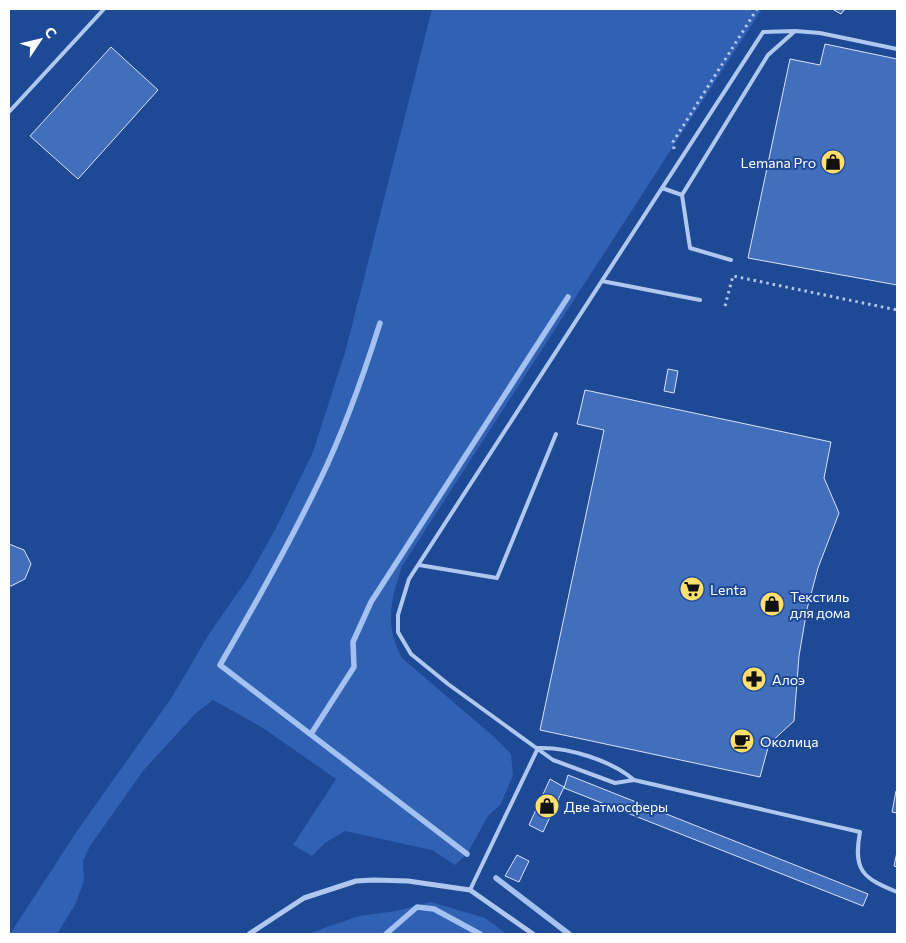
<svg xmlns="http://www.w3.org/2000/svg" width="906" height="943" viewBox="0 0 906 943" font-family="Commissioner,sans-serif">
<rect width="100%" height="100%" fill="#1d4995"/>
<path fill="#3161b3" d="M432 9H762L402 566C391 601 384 625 402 658L493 736 511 754 513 775 501 804 488 816 467 854 455 865 432 850 345 831 325 843 312 856 293 845 336 779 263 728 213 700 196 713 143 771 90 846 83 861 84 880 76 903 57 934H10L77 831 172 697 209 634 248 578 276 528 313 452 346 349Z
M431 902 485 918 507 934H307L359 916 396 911Z"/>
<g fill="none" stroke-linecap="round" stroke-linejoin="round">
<path stroke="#a3c2f1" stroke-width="5.5" d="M380 323C363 377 344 431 319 482 289 544 255 605 220 665L467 854
M311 734 354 667 353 642 371 602 568 297
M496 878 569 934
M386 934 417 907 434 909 480 934"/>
</g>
<path fill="#416fbb" stroke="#d6e4fb" d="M832 9H845L841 14Z
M825 44 897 59V285L748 258 790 59 820 65Z
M111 47 158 90 78 179 30 136Z
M668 369 678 371 674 393 664 391Z
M585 390 831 442 824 478 839 513 818 568 807 609 799 656 794 721 769 744 760 777 540 730 604 430 577 424Z
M9 544 24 550 31 564 25 579 11 586 9 585Z
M568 775 868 894 863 906 564 788Z
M550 779 564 787 543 832 529 825Z
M896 791H897V813L892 812Z
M897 852V867L894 866Z
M517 855 529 861 519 882 505 876Z"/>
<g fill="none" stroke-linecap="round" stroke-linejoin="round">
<path stroke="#b0c8ef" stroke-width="3" stroke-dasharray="2.5 4" stroke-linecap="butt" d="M674 149 673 142 757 9
M725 306 733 276 897 310"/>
<path stroke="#b0c8ef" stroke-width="4" d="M795 31 763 32 409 579 398 615V632L411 654 448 684 553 760 615 783 634 780 860 832C853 870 862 878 897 892
M9 112 104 9
M662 188 682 195 690 248 731 260
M682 195 768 55 795 31 820 33 897 49
M602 281 700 300
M419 565 497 578 556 434
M539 748C569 747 612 761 634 780
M470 890 538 748"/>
<path stroke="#b0c8ef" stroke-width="5" d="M249 934 304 898 356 881 374 880 408 881 470 890 533 934"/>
</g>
<defs>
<symbol id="shop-disc" viewBox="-11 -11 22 22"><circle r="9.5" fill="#ffdf6e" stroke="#1d4995"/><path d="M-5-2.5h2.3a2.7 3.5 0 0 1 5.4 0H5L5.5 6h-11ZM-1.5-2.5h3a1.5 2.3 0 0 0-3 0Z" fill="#111"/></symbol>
<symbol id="supermarket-disc" viewBox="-11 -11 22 22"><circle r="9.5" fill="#ffdf6e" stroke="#1d4995"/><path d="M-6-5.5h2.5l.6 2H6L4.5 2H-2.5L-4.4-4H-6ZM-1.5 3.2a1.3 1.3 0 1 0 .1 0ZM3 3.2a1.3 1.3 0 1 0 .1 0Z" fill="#111"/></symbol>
<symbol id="pharmacy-disc" viewBox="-11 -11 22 22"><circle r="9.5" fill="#ffdf6e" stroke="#1d4995"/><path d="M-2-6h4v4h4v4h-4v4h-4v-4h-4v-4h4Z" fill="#111"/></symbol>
<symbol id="cafe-disc" viewBox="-11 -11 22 22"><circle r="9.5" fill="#ffdf6e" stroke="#1d4995"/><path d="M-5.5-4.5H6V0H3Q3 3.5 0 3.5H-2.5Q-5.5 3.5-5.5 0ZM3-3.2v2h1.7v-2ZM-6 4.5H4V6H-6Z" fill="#111"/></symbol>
</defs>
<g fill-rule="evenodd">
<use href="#shop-disc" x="819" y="148" width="28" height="28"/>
<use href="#supermarket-disc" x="678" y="575" width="28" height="28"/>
<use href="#shop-disc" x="758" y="590" width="28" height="28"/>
<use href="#pharmacy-disc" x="740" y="665" width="28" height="28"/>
<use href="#cafe-disc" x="728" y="727" width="28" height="28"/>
<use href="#shop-disc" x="533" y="792" width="28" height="28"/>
</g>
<g text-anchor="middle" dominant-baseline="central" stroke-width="4" stroke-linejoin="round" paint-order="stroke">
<g font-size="14" fill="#fff" stroke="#1d4995" text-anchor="start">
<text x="816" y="162" text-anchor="end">Lemana Pro</text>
<text x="710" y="589">Lenta</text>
<text x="790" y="596">Текстиль<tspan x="790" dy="16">для дома</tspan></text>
<text x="772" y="679">Алоэ</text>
<text x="760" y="741">Околица</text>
<text x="564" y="806">Две атмосферы</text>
</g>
</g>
<rect width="906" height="943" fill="none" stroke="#ffffff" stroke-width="20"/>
<g transform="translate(40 40) rotate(55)" stroke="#1d4995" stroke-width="4" paint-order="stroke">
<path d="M0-4L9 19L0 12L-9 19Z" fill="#ffffff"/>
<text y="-8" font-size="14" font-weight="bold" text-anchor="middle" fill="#ffffff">С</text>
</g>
</svg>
